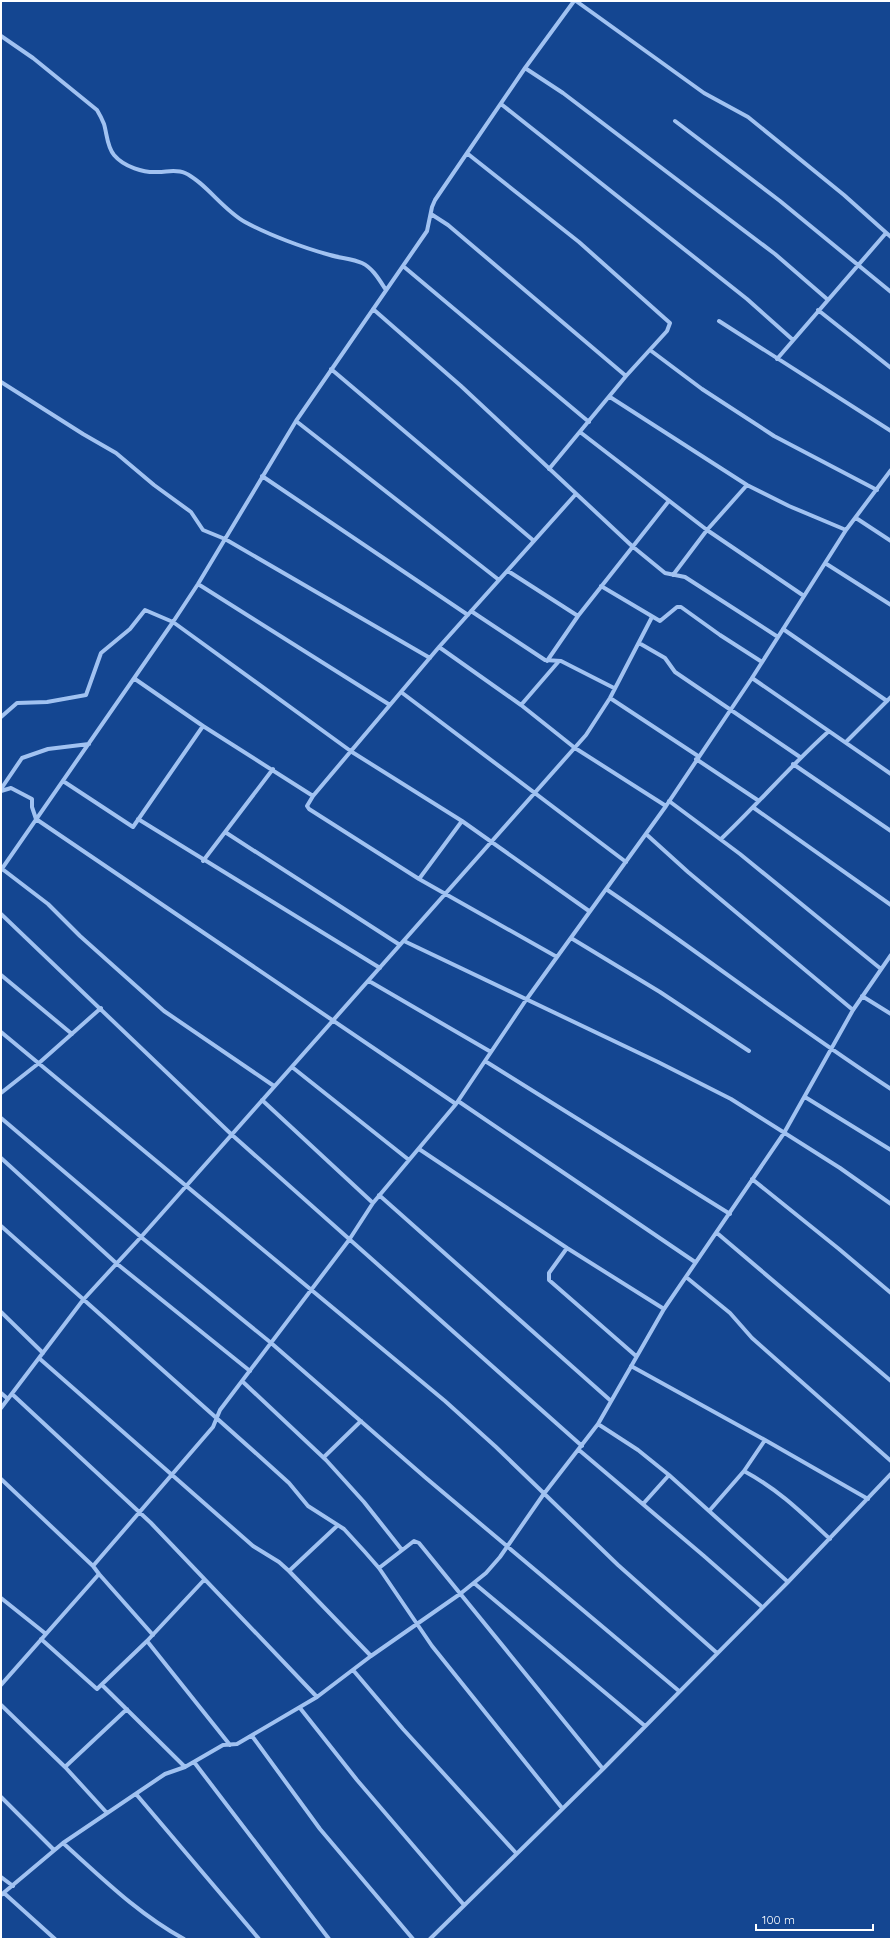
<svg xmlns="http://www.w3.org/2000/svg" width="892" height="1940" viewBox="0 0 892 1940" font-family="Quicksand,sans-serif">
<rect width="100%" height="100%" fill="#144691"/>
<g fill="none" stroke-linecap="round" stroke-linejoin="round">
<path stroke="#a1c2f1" stroke-width="4" d="M576 1 704 93 748 117 844 195 891 237
M1 36 33 58 97 110C100 115 102 119 104 124 107 134 107 147 114 155 124 167 144 173 158 172 167 172 176 169 185 173 205 182 223 210 245 222 269 235 304 248 330 255 340 258 353 259 362 263 373 268 380 281 386 290
M525 68 563 93 775 254 827 299
M501 104 747 299 793 340
M675 121 780 201 891 292
M468 154 579 242 670 323 667 331 626 376 549 469
M431 214 448 225 626 376
M403 266 589 422
M373 309 461 386 632 546 665 573 685 577 778 637
M818 310 891 368
M719 321 891 431
M650 350 702 389 774 436 877 490
M777 359 886 233
M331 369 534 541
M1 382 83 434 116 453 154 485 191 512 203 530 225 539 430 658
M610 397 747 485 789 506 846 530
M296 421 499 580
M580 432 707 530 804 596
M262 476 468 615
M856 518 891 541
M825 563 891 605
M508 571 578 616
M673 575 707 530 747 485
M198 584 390 705
M601 586 660 621 677 607H681L720 635 762 662
M471 611 545 660 561 661 614 688
M783 629 887 701
M639 643 665 658 675 672 800 757
M439 647 521 705 575 748 666 806
M547 661 578 616 668 502
M752 678 891 774
M135 679 203 726 313 796
M401 692 626 862
M610 698 698 756
M521 705 559 661
M1 717 17 703 47 702 86 695 101 653 130 629 145 610 173 622 352 752 462 821 589 911
M846 742 891 697
M696 759 759 801
M793 764 891 831
M63 781 133 827 203 726
M1 789 22 758 48 749 89 744
M1 791 11 788 32 799V807L36 819 456 1104
M669 801 740 854 881 969
M754 808 891 905
M138 819 380 968
M225 832 400 945
M646 834 688 872 853 1010
M721 839C758 804 791 765 829 731
M203 861 273 769
M1 868 48 904 80 936 164 1011 274 1086
M1 870 173 622 198 584 296 421 427 231 432 207 435 200 525 68 574 1
M419 879 462 821
M606 889C702 954 794 1026 891 1089
M1 914 231 1134 582 1446
M571 938 660 992 749 1051
M404 941 658 1062 731 1099 840 1168 891 1204
M557 957 419 879 309 809 307 806 313 796 439 647 575 495
M1 975 72 1034
M369 981 491 1052
M862 996 891 1014
M1 1032 445 1401 496 1447 618 1565 717 1653
M485 1061 730 1214
M292 1067 409 1160
M1 1093 39 1063 101 1008
M805 1097 891 1150
M262 1100 373 1203
M458 1101 695 1262
M1 1118 141 1237 270 1342 426 1478 679 1691
M419 1149 567 1248 664 1309
M1 1158 116 1263 250 1371
M752 1179 839 1249 891 1293
M379 1195 611 1401
M1 1226 258 1455 289 1483 308 1506 344 1529 365 1552 379 1568 432 1646 562 1808
M717 1233 891 1381
M567 1248 549 1273V1280L636 1356
M686 1277 730 1313 752 1338 891 1461
M1 1312 43 1353
M40 1359 253 1546 279 1562 289 1571 371 1656
M631 1366 765 1440 868 1499
M242 1381 326 1460 364 1502 402 1550
M1 1393 8 1399
M12 1394 151 1523 317 1697
M1 1408 83 1300 141 1237 586 735 610 698 652 617
M598 1424 638 1450 669 1475 788 1582
M579 1450 704 1556 762 1607
M324 1457 361 1421
M744 1471C779 1490 801 1512 830 1539
M1 1479 93 1566 99 1574 1 1685
M643 1504 669 1475
M710 1510 744 1471 765 1440
M93 1566 213 1427 220 1410 349 1240 373 1203 456 1104 526 1000 666 806 752 678 846 530 891 470
M379 1568 414 1541 419 1543 603 1769
M289 1571 338 1525
M99 1574 153 1635
M474 1583 645 1726
M1 1598 46 1634
M41 1639 97 1689 147 1641 204 1580
M147 1641 230 1745
M353 1670 403 1729 516 1853
M102 1685 185 1767
M1 1705 65 1767 107 1813
M300 1708 357 1780 464 1905
M252 1736 320 1829 413 1939
M194 1762 329 1939
M65 1767 127 1709
M136 1794 259 1939
M1 1797 54 1850
M63 1843C102 1878 138 1914 184 1939
M1 1877 13 1886
M4 1893 55 1939
M1 1895 63 1843 165 1774 185 1767 223 1745 237 1744 317 1697 371 1656 460 1594 486 1573 500 1557 543 1495 598 1424 664 1309 784 1133 853 1010 891 955
M430 1939 603 1769 788 1582 891 1474"/>
</g>
<rect width="892" height="1940" fill="none" stroke="#ffffff" stroke-width="4"/>
<path d="M756 1924v6h117v-6" fill="none" stroke="#ffffff" stroke-width="2"/>
<text x="762" y="1924" font-size="12" fill="#ffffff" stroke="#144691" stroke-width="3" paint-order="stroke">100 m</text>
</svg>
